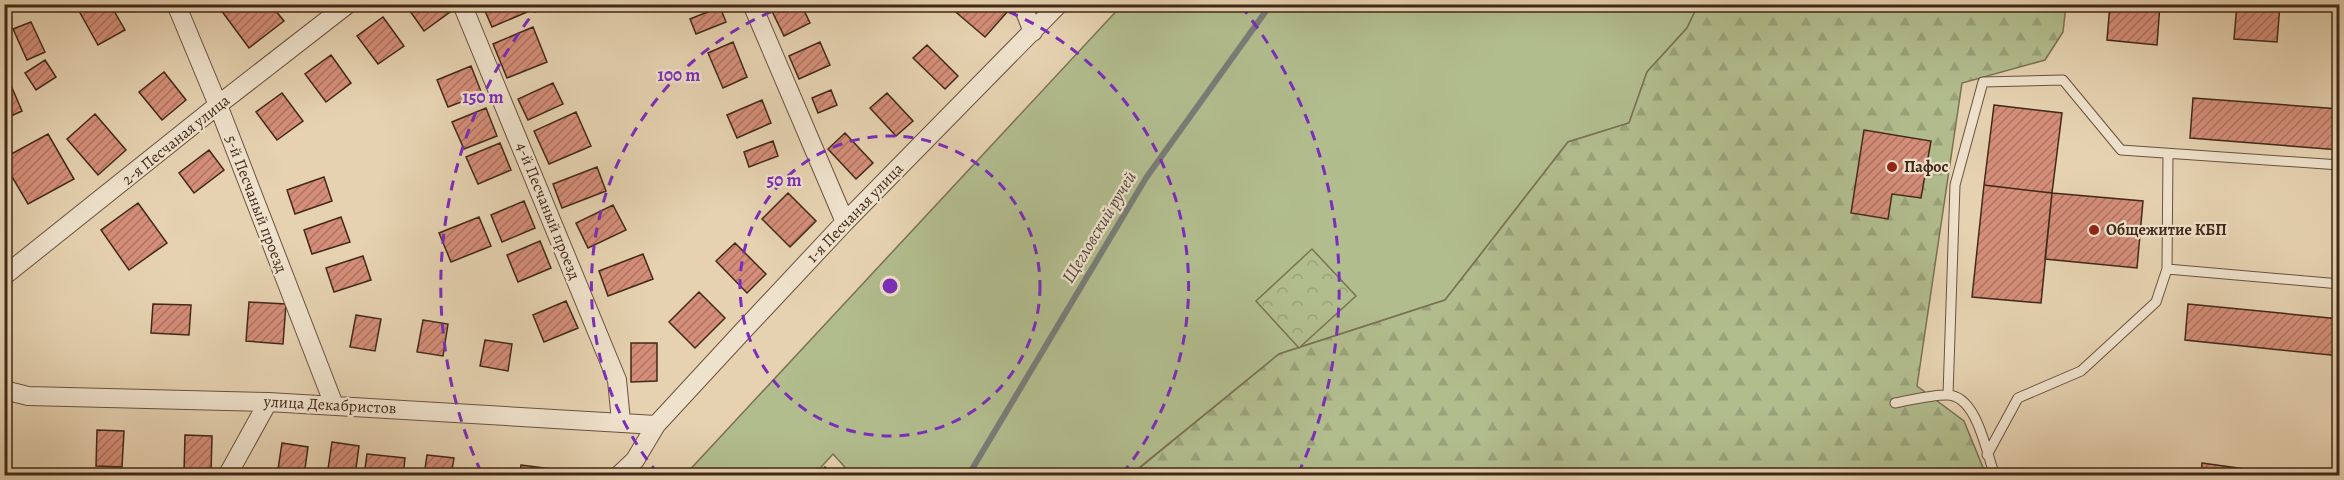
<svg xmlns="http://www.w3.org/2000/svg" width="2344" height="480" viewBox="0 0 2344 480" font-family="Alegreya,serif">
<defs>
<pattern id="forest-firs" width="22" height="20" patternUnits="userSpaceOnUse" patternTransform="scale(1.5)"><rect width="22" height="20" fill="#b2bd8e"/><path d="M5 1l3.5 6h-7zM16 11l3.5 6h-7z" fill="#9aa27a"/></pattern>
<pattern id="park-crowns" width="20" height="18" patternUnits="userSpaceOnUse" patternTransform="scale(1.5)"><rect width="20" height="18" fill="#b2bd8e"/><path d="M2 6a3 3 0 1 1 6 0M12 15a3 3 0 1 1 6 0" fill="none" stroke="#9aa27a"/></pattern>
<pattern id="building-hatch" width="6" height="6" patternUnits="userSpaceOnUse" patternTransform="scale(1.5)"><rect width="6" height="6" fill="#d58e79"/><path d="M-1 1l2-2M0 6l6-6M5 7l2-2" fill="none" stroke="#ae7462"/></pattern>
</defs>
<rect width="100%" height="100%" fill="#e6d2b1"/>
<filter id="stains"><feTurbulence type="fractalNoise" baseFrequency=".00333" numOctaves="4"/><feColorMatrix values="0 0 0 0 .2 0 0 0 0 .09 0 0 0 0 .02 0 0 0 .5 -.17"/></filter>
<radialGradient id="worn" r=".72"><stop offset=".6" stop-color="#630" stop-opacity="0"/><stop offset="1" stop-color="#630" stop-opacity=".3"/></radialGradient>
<path fill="#b2bd8e" stroke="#7a7254" stroke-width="1.5" d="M1122 5H1698L1687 28 1647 72 1629 123 1568 142 1445 300 1279 354 1130 475H852L833 454 814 475 684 476Z"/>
<path fill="url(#forest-firs)" stroke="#7a7254" stroke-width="1.5" d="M1698 5H2066L2063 32 2045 60 1962 83 1917 386 1964 421 1986 475 1130 476 1279 354 1445 300 1568 142 1629 123 1647 72 1687 28Z"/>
<path fill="url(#park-crowns)" stroke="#7a7254" stroke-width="1.5" d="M1312 249 1356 296 1299 348 1256 301Z"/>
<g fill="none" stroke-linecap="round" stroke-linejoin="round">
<path stroke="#787d78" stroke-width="6" d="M968 476 1146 178 1271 4"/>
</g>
<path fill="url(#building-hatch)" stroke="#412819" stroke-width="1.5" d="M91 4H110L125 30 98 45 79 11Z
M228 4H270L284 21 249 48 221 10Z
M405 4H444L450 12 424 31Z
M482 4H524L527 12 492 27Z
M774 4H801L810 23 784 36 770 7Z
M954 4H1001L1008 11 985 37 951 8Z
M2110 4H2160L2157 45 2107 40Z
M2237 4H2280L2277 42 2234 39Z
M720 7 726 22 696 34 690 19Z
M383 17 404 46 378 64 357 36Z
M31 22 45 52 27 60 13 29Z
M533 27 547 62 507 78 493 44Z
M733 42 747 77 723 88 708 53Z
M820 42 830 65 799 79 789 56Z
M927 45 958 76 945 89 913 58Z
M331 55 351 83 326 102 305 74Z
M45 60 56 77 36 90 25 73Z
M471 66 482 94 448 107 437 80Z
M4 69 22 111 4 119Z
M164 72 186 100 162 120 139 92Z
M553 83 563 104 528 120 518 99Z
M831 90 837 105 818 113 812 98Z
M282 93 303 121 277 140 256 112Z
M887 93 913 121 896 136 870 108Z
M2193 98 2340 109V150L2190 138Z
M762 100 771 123 737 138 727 115Z
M1994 105 2062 113 2052 193 1984 185Z
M486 108 497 136 464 149 452 122Z
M576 112 591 146 549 164 534 131Z
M95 114 126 150 98 175 67 139Z
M1864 130 1931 141 1921 198 1892 194 1888 219 1851 213Z
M845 133 873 163 856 179 828 149Z
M48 134 74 179 28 204 4 163V158Z
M773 141 778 156 749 167 744 152Z
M500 143 511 170 478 184 466 157Z
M209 150 224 170 194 193 179 173Z
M597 167 606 191 562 208 553 184Z
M324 177 332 201 295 214 287 190Z
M1984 185 2052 193 2041 303 1972 297Z
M788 193 816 221 790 247 762 219Z
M2052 193 2143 201 2137 268 2045 259Z
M524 201 535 228 502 242 491 215Z
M138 203 167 243 129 270 101 230Z
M613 205 626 230 588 248 576 223Z
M341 217 350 242 312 254 304 230Z
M479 217 491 246 451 262 439 233Z
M540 241 551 268 518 282 507 255Z
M735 243 766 274 747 293 716 261Z
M643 254 653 279 608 296 599 271Z
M363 256 371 280 334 292 326 268Z
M699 292 725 318 695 348 669 322Z
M566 301 578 328 544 342 533 315Z
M249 302 286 304 283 344 246 341Z
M153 304 191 305 189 335 151 333Z
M2188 304 2340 319V356L2185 340Z
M356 315 381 319 375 351 350 347Z
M423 320 448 324 443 356 417 352Z
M485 340 512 344 508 371 480 366Z
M631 343H657V381L631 382Z
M97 430 124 431 122 467 96 466Z
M185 435 212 436 211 472H184Z
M332 442 359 446 355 476H327Z
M282 443 308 447 304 476H277Z
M367 454 405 458 403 476H364Z
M427 455 454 458 451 476H424Z
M2202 463 2252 470V476H2201Z
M521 465 559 470 558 476H520Z
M825 467 835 476H817Z
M475 471 499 472 498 476H475Z"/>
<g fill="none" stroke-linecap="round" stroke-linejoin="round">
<defs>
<path id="lane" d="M2167 269 2168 154
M1948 395 1955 185 1983 82 2063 80 2121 150 2340 165
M1895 403C1911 400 1930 395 1947 395 1977 395 1986 452 1995 476
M1987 455 2018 398 2081 371 2156 302 2167 269 2340 284"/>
<path id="street" d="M176 4 218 105 334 405
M462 4 617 380 621 421
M752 4 845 222
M1022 4 1033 32
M4 276 218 105 348 4
M4 390 28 396 268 402 656 425
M227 476 268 402
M618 476 635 460 656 425 741 333 845 222 1059 4"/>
</defs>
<use href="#lane" stroke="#6a523f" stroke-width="11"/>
<use href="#street" stroke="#6a523f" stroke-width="20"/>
<use href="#lane" stroke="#efe2cc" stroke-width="9"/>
<use href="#street" stroke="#efe2cc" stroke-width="18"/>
</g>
<g fill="none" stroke="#7b2cbf" stroke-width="3" stroke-dasharray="10 8">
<circle cx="890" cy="286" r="150"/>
<path d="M658 474A299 299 0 0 1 788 5M992 5A299 299 0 0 1 1122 474"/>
<path d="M481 472A449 449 0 0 1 539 6M1241 6A449 449 0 0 1 1299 472"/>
</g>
<g fill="#8f2418" stroke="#efe2cc" stroke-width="2">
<circle cx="1892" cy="167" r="6"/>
<circle cx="2094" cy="230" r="6"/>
</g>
<g text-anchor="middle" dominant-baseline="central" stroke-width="4.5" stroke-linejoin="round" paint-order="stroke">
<g font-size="16" fill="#412819" stroke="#efe2cc">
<text transform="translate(176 140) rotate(-39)">2-я Песчаная улица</text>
<text transform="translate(256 204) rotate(69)">5-й Песчаный проезд</text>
<text transform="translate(548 211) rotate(68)">4-й Песчаный проезд</text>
<text transform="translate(855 213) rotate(-46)">1-я Песчаная улица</text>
<text transform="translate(330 405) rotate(3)">улица Декабристов</text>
</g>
<g font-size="16" font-weight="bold" fill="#412819" stroke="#efe2cc" text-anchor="start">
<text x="1904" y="167">Пафос</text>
<text x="2106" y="230">Общежитие КБП</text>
</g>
<g font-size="18" font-style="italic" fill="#584b40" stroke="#efe2cc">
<text transform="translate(1099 227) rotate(-59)">Щегловский ручей</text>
</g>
</g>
<circle cx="890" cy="286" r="9" fill="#7b2cbf" stroke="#efe2cc" stroke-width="3"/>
<g font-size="18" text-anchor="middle" font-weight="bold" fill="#7b2cbf" stroke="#efe2cc" stroke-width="4.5" stroke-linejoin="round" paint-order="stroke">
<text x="679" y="81">100 m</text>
<text x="483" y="103">150 m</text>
<text x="784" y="186">50 m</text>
</g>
<rect width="2344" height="480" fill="none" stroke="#e6d2b1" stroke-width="24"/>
<rect x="6" y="6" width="2332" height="468" fill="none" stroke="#412819" stroke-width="3"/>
<rect x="12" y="12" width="2320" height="456" fill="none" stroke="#412819" stroke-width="1.5"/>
<rect width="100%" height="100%" filter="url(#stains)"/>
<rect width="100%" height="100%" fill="url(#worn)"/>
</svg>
